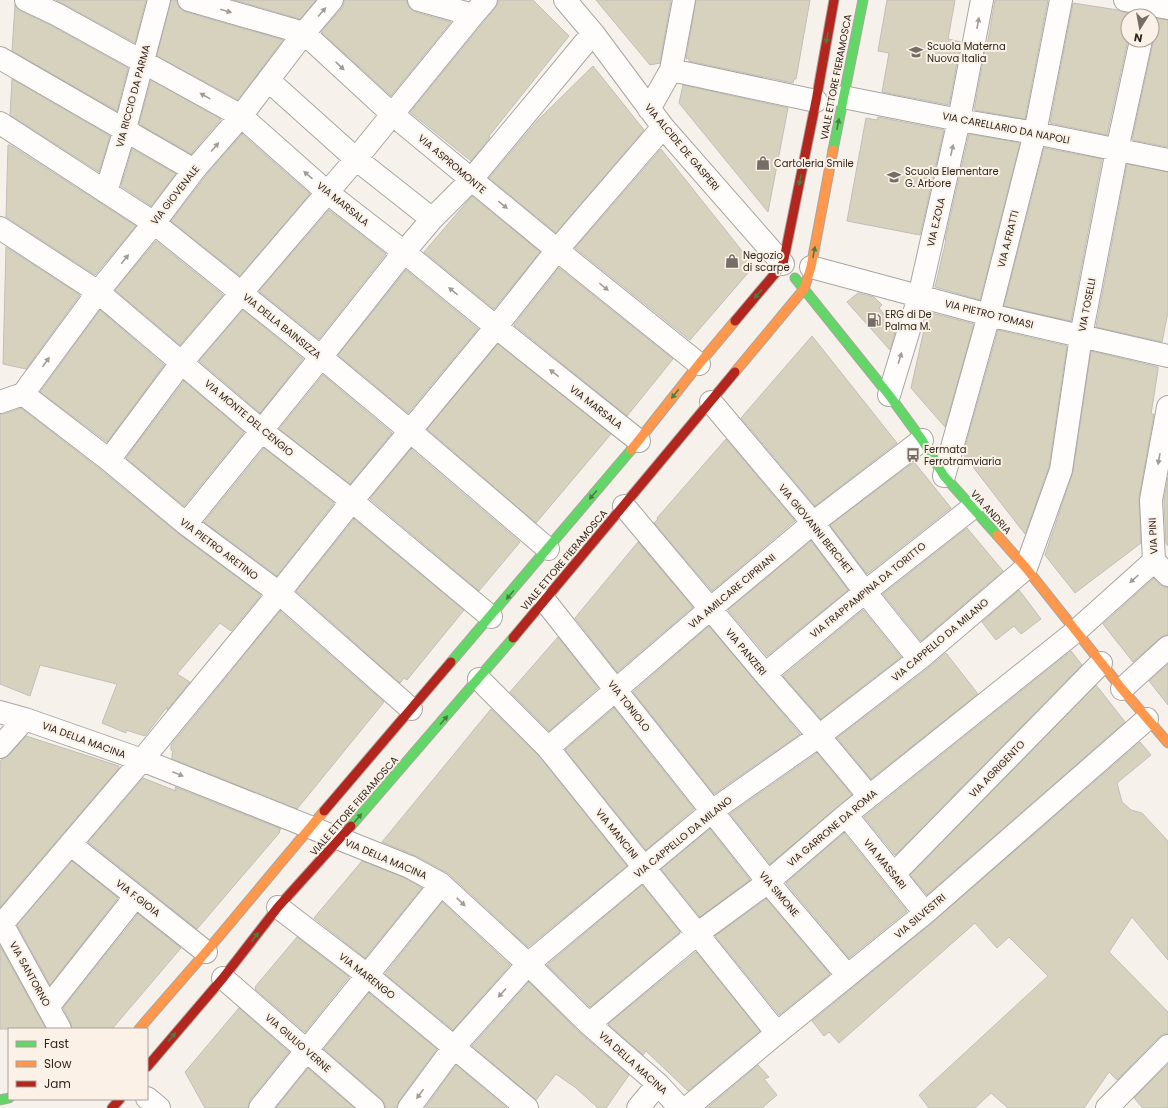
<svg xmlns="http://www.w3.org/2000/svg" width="1168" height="1108" viewBox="0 0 1168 1108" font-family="Poppins,sans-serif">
<rect width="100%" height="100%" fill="#f7f1ec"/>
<path fill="#d7d2be" stroke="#c1beb7" d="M56 0H146L135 43Z
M171 0H177V3L180 8 186 12 283 40 238 100 157 56Z
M234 0H316L300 19Z
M344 0H407V3L410 8 415 12 451 22 391 96 321 32 342 8 344 3Z
M498 0H533L569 36 489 136 490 137 471 161 410 112 495 8 498 3Z
M596 0H671L660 63 650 65Z
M696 0H810L796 79H794L793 83 689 61V58L686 59Z
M887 0H955L948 39 961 42 949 105 882 92 889 53 878 51Z
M995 0H1048L1025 119 974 110 986 46H987Z
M1073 3 1118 10 1123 12 1143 16H1128V40L1107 135 1050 123Z
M15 4 16 7 21 11 50 25 128 68 117 111 12 51Z
M1152 18 1168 20V147L1132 140 1153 43 1152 35Z
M593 66 644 130 556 233 489 178 537 121Z
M12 79 110 136 99 172 10 115Z
M151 80 221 119 191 154 139 124Z
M683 85 788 108 768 212 679 103Z
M878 117 944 130 920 235 847 221 866 118 877 120Z
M242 134 310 194 240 276 171 221 204 178Z
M969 134 1020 143 980 300 935 287 946 240H945Z
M8 145H10L136 226 95 275 6 217Z
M1044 148 1102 159 1071 321 1004 306Z
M132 149 176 174 151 206 121 186Z
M661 149 754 266 690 340 575 248Z
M1127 164 1168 172V312L1162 342 1096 327Z
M472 196 540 252 494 309 424 252Z
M329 210 386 254 319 339 259 291Z
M156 241 223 295 180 345 115 290Z
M6 247 80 295 26 369 3 364Z
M559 268 673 359 627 416 514 325Z
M406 270 478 329 408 413 338 355Z
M858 293 874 297 882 305 879 308 896 329 890 350 847 302Z
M100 310 164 365 107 442 40 392Z
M243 310 303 359 260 413 199 361Z
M928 312 974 324 945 427 911 388Z
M998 330 1067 346 1049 467 1025 534 963 454Z
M812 336 897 443 815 506 741 418Z
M498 344 611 434 536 523 427 429Z
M1091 351 1158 367V370L1151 414H1154L1139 498 1141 543 1075 593 1045 555 1073 472Z
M323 375 392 433 350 484 279 429Z
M184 381 244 432 184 506 126 458Z
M21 408 101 470 179 534 261 595 231 631 220 623 177 674 190 682 167 710V707L145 736 126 730V733L102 723 117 684 40 665 30 696 0 684V414H4Z
M726 439 795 521 712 591 654 523 658 519 657 518Z
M264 448 334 503 277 576 204 522Z
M411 449 520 542 479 591 370 499Z
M914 462 951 508 867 574 830 525Z
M1168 477V546L1166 543 1164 501Z
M354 519 464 610 407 680 404 678 400 683 296 591Z
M967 528 1003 571 921 641 883 594Z
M811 541 848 590 767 656 728 610Z
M638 542 693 607 617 672 575 618Z
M1154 578 1159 584 1164 587H1168V635H1165L1160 638 1133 662 1103 624Z
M1019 590 1041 619 1021 634 1014 626 996 640 982 622Z
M863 610 901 657 821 719 783 676Z
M280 611 384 702 297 809 172 759V755L173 751 171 750V745Z
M709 626 800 734 714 794 633 692Z
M558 637 598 688 549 731 510 692Z
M1071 651 1082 665 895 855 864 817Z
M946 653 978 694 871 779 837 738 927 669Z
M1168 664V705L1149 681Z
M1096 685 1125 722 927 895 910 875Z
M614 708 694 809 646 850 565 750Z
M491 709 539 756 627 866 528 947 449 874 416 856 382 842Z
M26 736 119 766V768L0 907V762L2 759 9 755Z
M1140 742 1151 755 1117 783 1122 802 1131 810 1142 813 1168 841V960L1132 917 1109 952 1168 1012V1034H1164L1159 1037 1117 1080 1109 1072 1084 1108H1008L991 1093 975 1108H929L919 1095 1048 976 1009 937 997 948 975 923 839 1043 829 1032 824 1036 812 1021 933 922Z
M817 753 852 795 770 864 730 814Z
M143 778 176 791 175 787 281 829 279 831 280 832 197 929 88 842Z
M710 829 750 880 700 917 661 869Z
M844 833 907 911 849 958 786 883Z
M72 861 118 898 50 985 17 925Z
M362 861 405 878 422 888 365 958 314 918Z
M642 885 680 932 590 1007 547 965Z
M766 899 830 974 779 1015 715 936Z
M442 902 510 965 453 1030 385 974Z
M138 914 181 948 112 1029H72L71 1023 63 1008Z
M297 937 349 977 305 1032 255 989 256 988 255 987Z
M0 946 46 1029H0Z
M696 952 760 1031 688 1091 646 1051 643 1055 608 1024Z
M529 982 580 1033 629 1075 606 1108H598L576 1088 556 1074 536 1100 472 1046Z
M369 993 437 1049 399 1101 397 1108H385V1104L381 1099 324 1049Z
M239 1008 289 1052 250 1100 248 1108H205L185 1072Z
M1168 1064V1108H1143L1134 1098Z
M456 1065 507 1108H425Z
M758 1065 769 1077 764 1079 777 1095 762 1108H707Z
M308 1068 354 1108H276Z"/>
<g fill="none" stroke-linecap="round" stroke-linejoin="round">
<defs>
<path id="street" d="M26 0 56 14 241 116 328 193 404 252 496 327 639 441
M189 0 304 33 392 114 557 250 699 364
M419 0 473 15
M565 0 593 33 663 127 783 264
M1125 0 1168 8
M0 58 194 170
M671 70 816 101
M268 80 356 159 432 219
M843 97 959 120 1035 133 1168 160
M649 109 671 70 684 0
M0 123 154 223 321 357 410 431 548 549
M106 192 125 129 159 0
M0 228 98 292 262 431 352 501 491 617
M811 267 989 315 1168 356
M23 394 98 292 154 223 194 170 241 116 304 33 332 0
M23 394 109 460 186 524 279 593 411 709
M889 395 919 297 959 120 982 0
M0 402 23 394
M711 402 813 523 865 592 919 659
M109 460 182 362 356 159 473 15 486 0
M944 476 989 315 1035 133 1061 0
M624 506 765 674 819 736 869 796
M186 524 321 357 404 252 432 219 471 180 593 33
M1154 561 1168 575
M545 601 768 882 847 975
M765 674 865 592 972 508
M479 679 548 748 777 1033
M1122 689 1168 647
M0 712 25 719 142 760 410 867 441 884 528 964 589 1024 658 1084 680 1108
M0 747 25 719
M548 748 710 609 813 523 922 440
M846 815 925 913
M70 844 206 952
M894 874 1101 663
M278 907 367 975 527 1108
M0 920 60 1029
M0 924H2L142 760 279 593 352 501 496 327 557 250 663 127
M223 978 373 1108
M48 1007 135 897
M589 1024 697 934 768 882 846 815 1076 631 1154 561 1151 500 1168 407
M147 1098 159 1108
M260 1108 441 884
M409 1108 454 1047 528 964 712 811 819 736 919 659 1026 568 1061 470 1081 336 1117 150 1141 40
M638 1108 658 1084
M687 1108 777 1033 925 913 1147 719
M1107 1108 1168 1046"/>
<path id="fast" d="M833 150 863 0
M795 278 889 395 922 440 944 476 997 535
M451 662 631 450
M351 826 513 638
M0 1100 9 1098"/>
<path id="slow" d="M735 372 804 289 811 267 833 150
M631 450 699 364 735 321
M997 535 1026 568 1122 689 1168 743
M139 1029 206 952 324 811"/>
<path id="jam" d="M735 321 783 264 816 101 834 0
M513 638 735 372
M324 811 451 662
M147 1067 223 978 278 907 351 826
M112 1108 120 1099"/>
</defs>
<use href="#street" stroke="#aba5a0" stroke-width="24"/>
<use href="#fast" stroke="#aba5a0" stroke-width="11"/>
<use href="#slow" stroke="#aba5a0" stroke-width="11"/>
<use href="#jam" stroke="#aba5a0" stroke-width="11"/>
<use href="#street" stroke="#fefdfc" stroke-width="22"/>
<use href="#fast" stroke="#63d668" stroke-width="9"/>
<use href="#slow" stroke="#ff974d" stroke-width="9"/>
<use href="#jam" stroke="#b3261e" stroke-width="9"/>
</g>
<defs><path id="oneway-solid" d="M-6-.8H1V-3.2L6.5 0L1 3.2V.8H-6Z"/></defs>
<g fill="#a09d99">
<use href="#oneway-solid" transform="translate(226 11) rotate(16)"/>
<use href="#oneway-solid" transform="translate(322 12) rotate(-49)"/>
<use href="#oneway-solid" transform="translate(978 23) rotate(-79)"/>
<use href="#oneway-solid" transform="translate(340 66) rotate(43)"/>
<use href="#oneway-solid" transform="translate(205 96) rotate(-151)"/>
<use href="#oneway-solid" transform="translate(215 147) rotate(-49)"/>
<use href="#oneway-solid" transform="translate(952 150) rotate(-77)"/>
<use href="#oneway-solid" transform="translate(308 175) rotate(-139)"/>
<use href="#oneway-solid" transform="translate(503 205) rotate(39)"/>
<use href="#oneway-solid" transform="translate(125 259) rotate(-51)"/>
<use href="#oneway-solid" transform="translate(604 287) rotate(39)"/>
<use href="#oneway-solid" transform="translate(453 291) rotate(-141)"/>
<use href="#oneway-solid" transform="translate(900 358) rotate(-73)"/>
<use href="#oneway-solid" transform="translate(46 362) rotate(-54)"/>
<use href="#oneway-solid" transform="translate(554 373) rotate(-142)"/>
<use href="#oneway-solid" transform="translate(1159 459) rotate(100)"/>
<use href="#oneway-solid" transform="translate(1134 579) rotate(138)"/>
<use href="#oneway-solid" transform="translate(178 774) rotate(22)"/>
<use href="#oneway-solid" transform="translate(461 902) rotate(43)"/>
<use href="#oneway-solid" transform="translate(502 993) rotate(132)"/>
<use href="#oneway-solid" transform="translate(420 1094) rotate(126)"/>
</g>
<g fill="#487e44">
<use href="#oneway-solid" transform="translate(827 38) rotate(100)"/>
<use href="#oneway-solid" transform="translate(838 124) rotate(-79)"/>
<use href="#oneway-solid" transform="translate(800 180) rotate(102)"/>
<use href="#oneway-solid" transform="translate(814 252) rotate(-79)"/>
<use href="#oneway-solid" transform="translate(758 294) rotate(130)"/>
<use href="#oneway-solid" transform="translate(675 394) rotate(128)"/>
<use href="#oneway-solid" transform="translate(593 495) rotate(130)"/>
<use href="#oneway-solid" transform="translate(510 595) rotate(130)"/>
<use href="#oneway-solid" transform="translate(444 720) rotate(-49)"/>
<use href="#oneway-solid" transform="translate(358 818) rotate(-49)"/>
<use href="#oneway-solid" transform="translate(255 937) rotate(-52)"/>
<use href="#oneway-solid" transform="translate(172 1037) rotate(-50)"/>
</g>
<defs>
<symbol id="school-bare" viewBox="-9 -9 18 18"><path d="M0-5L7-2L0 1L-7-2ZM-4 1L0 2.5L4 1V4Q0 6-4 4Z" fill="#746e67" stroke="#fcf1e7" stroke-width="2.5" paint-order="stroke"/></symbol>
<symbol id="shop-bare" viewBox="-9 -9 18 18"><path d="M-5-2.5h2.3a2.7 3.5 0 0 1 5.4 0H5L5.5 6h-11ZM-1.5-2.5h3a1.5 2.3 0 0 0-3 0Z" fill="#746e67" stroke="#fcf1e7" stroke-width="2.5" paint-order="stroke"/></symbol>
<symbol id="fuel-bare" viewBox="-9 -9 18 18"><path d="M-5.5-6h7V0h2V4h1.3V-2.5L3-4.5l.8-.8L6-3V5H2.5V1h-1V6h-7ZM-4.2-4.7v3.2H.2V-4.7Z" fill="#746e67" stroke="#fcf1e7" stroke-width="2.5" paint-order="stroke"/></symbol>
<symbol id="bus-bare" viewBox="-9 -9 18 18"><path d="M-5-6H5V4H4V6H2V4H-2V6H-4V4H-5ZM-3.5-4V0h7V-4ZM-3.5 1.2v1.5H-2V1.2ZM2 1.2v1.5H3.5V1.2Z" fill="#746e67" stroke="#fcf1e7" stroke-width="2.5" paint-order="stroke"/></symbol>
</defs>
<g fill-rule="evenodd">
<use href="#school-bare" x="906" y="42" width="20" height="20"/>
<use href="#shop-bare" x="753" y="153" width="20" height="20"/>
<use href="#school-bare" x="884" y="167" width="20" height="20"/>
<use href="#shop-bare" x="722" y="251" width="20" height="20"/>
<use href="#fuel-bare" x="864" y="310" width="20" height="20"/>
<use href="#bus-bare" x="903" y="445" width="20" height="20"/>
</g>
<g text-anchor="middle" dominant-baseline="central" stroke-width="4" stroke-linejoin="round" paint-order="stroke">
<g font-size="10" fill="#2e2720" stroke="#fcf1e7" text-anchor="start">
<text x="927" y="46">Scuola Materna<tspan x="927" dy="12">Nuova Italia</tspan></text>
<text x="774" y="163">Cartoleria Smile</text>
<text x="905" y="171">Scuola Elementare<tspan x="905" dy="12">G. Arbore</tspan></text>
<text x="743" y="255">Negozio<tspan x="743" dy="12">di scarpe</tspan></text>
<text x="885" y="314">ERG di De<tspan x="885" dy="12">Palma M.</tspan></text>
<text x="924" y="449">Fermata<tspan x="924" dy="12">Ferrotramviaria</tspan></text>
</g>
<g font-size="10" fill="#2e2720" stroke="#fcf1e7">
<text transform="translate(836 77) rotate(-79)">VIALE ETTORE FIERAMOSCA</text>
<text transform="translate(133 96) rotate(-75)">VIA RICCIO DA PARMA</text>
<text transform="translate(1006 128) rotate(11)">VIA CARELLARIO DA NAPOLI</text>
<text transform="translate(682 147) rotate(50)">VIA ALCIDE DE GASPERI</text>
<text transform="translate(452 164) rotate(40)">VIA ASPROMONTE</text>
<text transform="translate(175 195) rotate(-52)">VIA GIOVENALE</text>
<text transform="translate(343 204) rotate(39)">VIA MARSALA</text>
<text transform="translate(936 222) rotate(-77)">VIA E.ZOLA</text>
<text transform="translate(1008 239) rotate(-76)">VIA A.FRATTI</text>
<text transform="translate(1087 305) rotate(-79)">VIA TOSELLI</text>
<text transform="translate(989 314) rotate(14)">VIA PIETRO TOMASI</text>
<text transform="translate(282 326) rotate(39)">VIA DELLA BAINSIZZA</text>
<text transform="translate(596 407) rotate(38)">VIA MARSALA</text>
<text transform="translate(249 418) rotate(40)">VIA MONTE DEL CENGIO</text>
<text transform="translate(991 512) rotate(48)">VIA ANDRIA</text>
<text transform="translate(816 529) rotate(51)">VIA GIOVANNI BERCHET</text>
<text transform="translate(1153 536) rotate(-93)">VIA PINI</text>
<text transform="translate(219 549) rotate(37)">VIA PIETRO ARETINO</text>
<text transform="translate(564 560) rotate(-50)">VIALE ETTORE FIERAMOSCA</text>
<text transform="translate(868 590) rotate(-39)">VIA FRAPPAMPINA DA TORITTO</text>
<text transform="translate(732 591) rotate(-40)">VIA AMILCARE CIPRIANI</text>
<text transform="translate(940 640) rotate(-40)">VIA CAPPELLO DA MILANO</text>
<text transform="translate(746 652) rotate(50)">VIA PANZERI</text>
<text transform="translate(629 706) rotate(52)">VIA TONIOLO</text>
<text transform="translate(84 740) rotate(20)">VIA DELLA MACINA</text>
<text transform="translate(997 769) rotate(-46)">VIA AGRIGENTO</text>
<text transform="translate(354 806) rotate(-49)">VIALE ETTORE FIERAMOSCA</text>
<text transform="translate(832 828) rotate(-40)">VIA GARRONE DA ROMA</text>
<text transform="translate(617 834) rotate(51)">VIA MANCINI</text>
<text transform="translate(683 837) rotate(-39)">VIA CAPPELLO DA MILANO</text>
<text transform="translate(386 859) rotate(23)">VIA DELLA MACINA</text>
<text transform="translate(885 864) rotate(51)">VIA MASSARI</text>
<text transform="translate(779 894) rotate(50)">VIA SIMONE</text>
<text transform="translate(138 898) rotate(38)">VIA F.GIOIA</text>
<text transform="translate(920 916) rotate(-40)">VIA SILVESTRI</text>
<text transform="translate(30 974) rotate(61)">VIA SANTORNO</text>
<text transform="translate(367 976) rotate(38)">VIA MARENGO</text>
<text transform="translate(298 1043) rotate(41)">VIA GIULIO VERNE</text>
<text transform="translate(633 1063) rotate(42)">VIA DELLA MACINA</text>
</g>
</g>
<rect x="8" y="1028" width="140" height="72" fill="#fcf1e7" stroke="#aaa097"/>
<rect x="16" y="1041" width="20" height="6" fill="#63d668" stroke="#aaa097"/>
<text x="44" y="1048" font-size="12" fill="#2e2720">Fast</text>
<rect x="16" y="1061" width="20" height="6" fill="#ff974d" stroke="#aaa097"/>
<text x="44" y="1068" font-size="12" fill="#2e2720">Slow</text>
<rect x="16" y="1081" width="20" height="6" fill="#b3261e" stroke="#aaa097"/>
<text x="44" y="1088" font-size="12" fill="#2e2720">Jam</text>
<g transform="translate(1140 28) rotate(191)"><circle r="19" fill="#fcf1e7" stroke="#aaa097"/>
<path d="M0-3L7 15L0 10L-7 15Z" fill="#746e67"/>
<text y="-6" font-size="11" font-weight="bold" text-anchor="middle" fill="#2e2720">N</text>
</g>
</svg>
